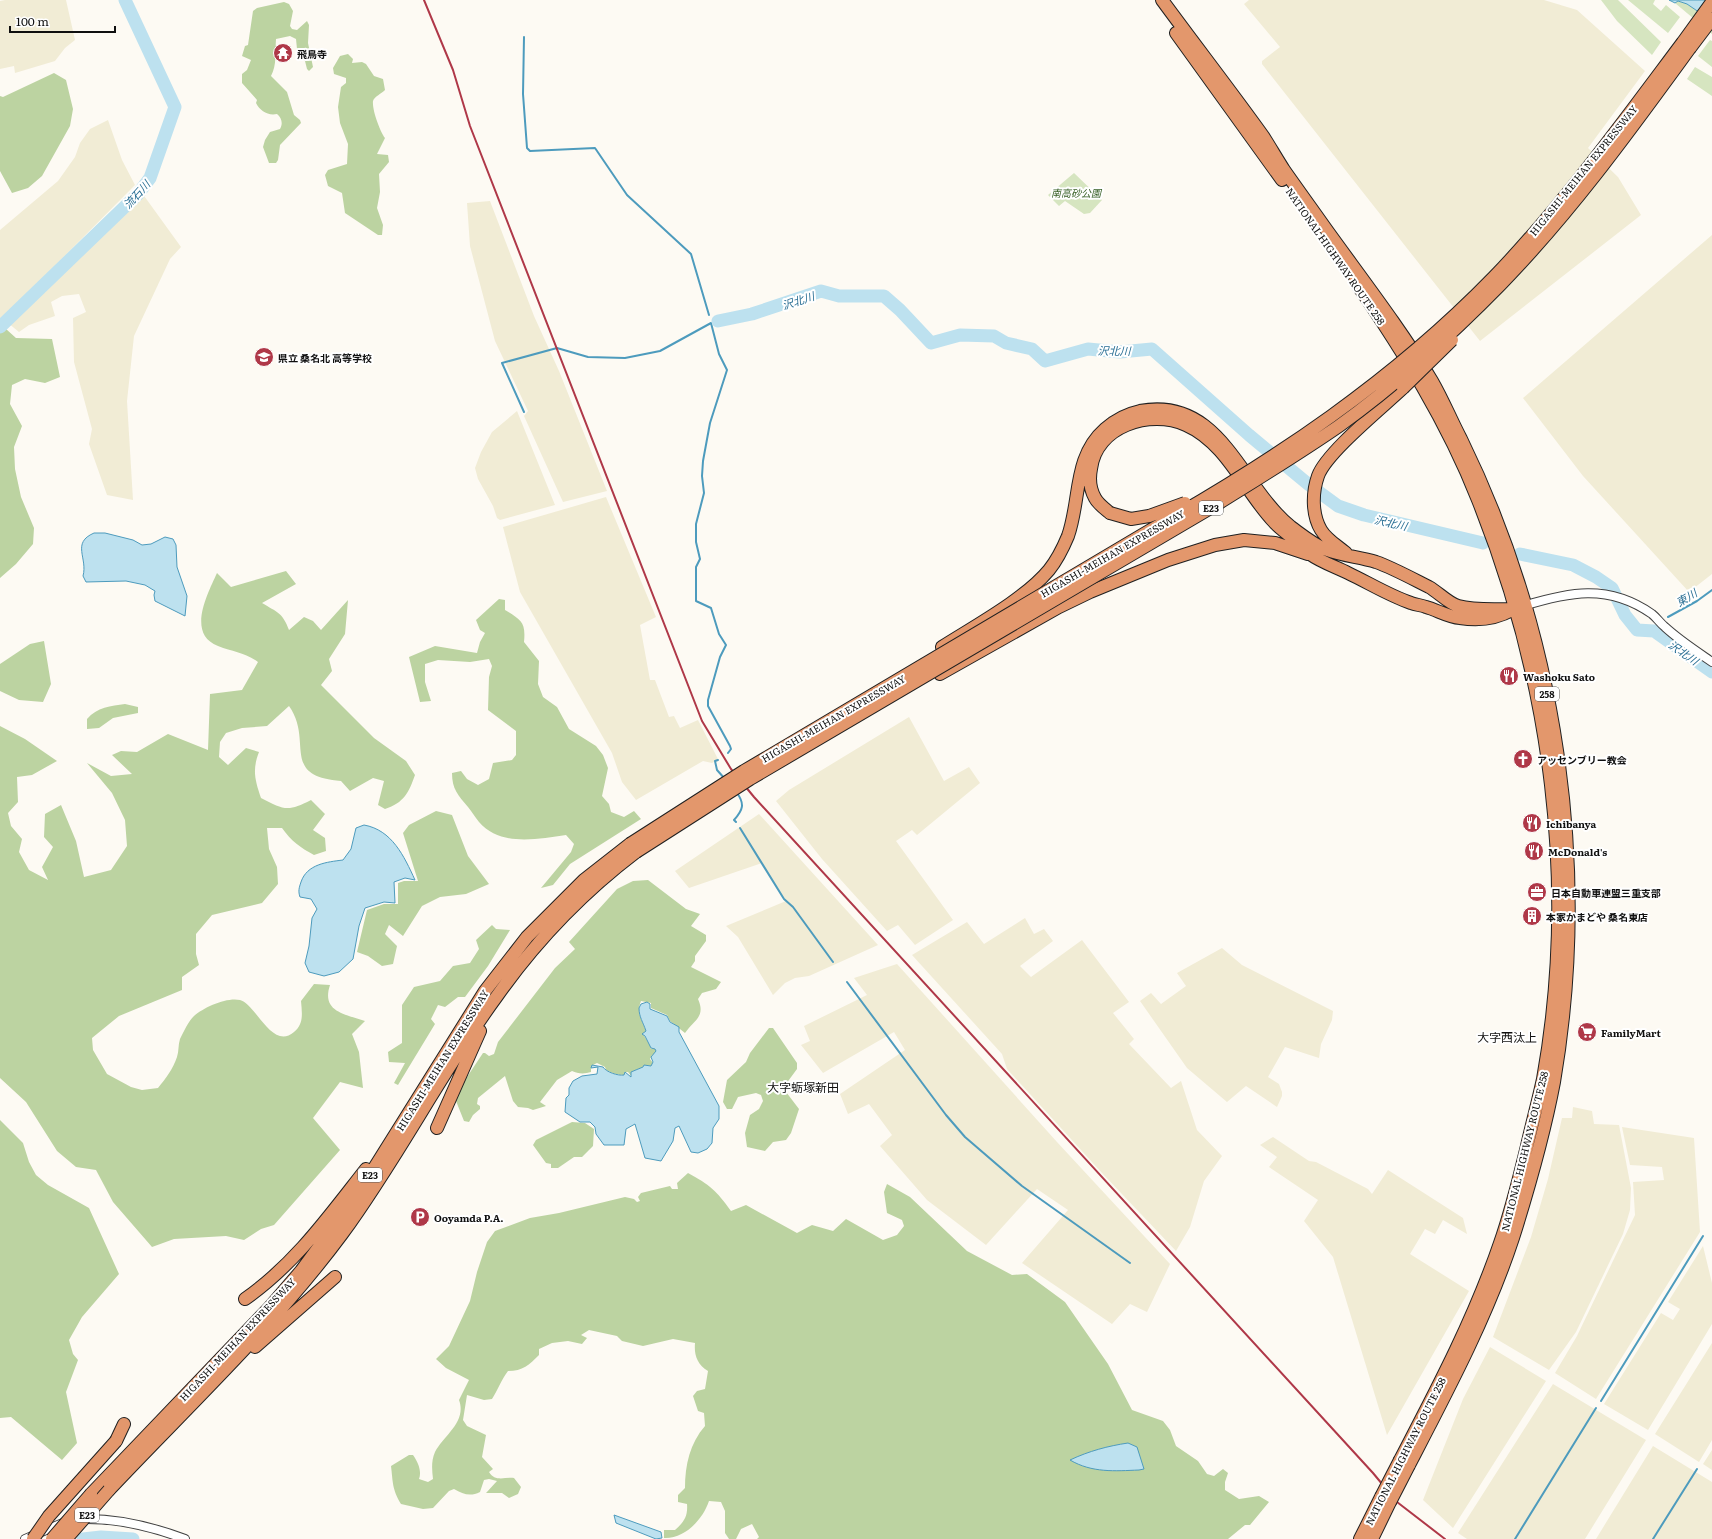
<svg xmlns="http://www.w3.org/2000/svg" width="1712" height="1539" viewBox="0 0 1712 1539" font-family="Literata,'Noto Sans JP',serif">
<rect width="100%" height="100%" fill="#fdfaf3"/>
<path fill="#f1ecd5" d="M5 0H66L75 40 65 48 55 61 15 73 14 66 0 69V1Z
M1249 0H1544L1577 10 1645 71 1588 148 1618 177 1641 215 1480 341 1262 64V61L1280 47 1244 4Z
M108 120 122 160 135 185 0 321V230L58 181 75 157 80 143 90 129Z
M142 193 181 247 170 259 134 336 127 401 133 500 107 495 89 444 92 429 74 362 73 318 86 312 79 294 62 296 51 302 55 316 29 325 19 332 8 323Z
M490 201 534 316 559 371 607 491 563 502 524 416 528 411 495 341 470 246 467 203Z
M1712 235V574L1689 592 1583 476 1523 398Z
M517 411 555 505 500 520 497 518 493 506 478 479 475 468 481 452 492 432Z
M606 497 656 617 640 625 650 680H655L669 717 674 716 680 728 698 720 718 759 712 763 703 761 636 800 622 782 612 753 520 592 503 527Z
M909 717 944 781 969 767 980 783 917 835 912 830 896 841 953 920 915 945 898 925 887 931 822 859 776 801 789 790Z
M759 814 878 945 809 976 795 978 785 983 773 995 738 937 726 926 786 901 762 863 689 888 675 871Z
M1025 918 1034 934 1044 929 1053 941 1020 966 1031 977 1082 940 1129 1002 1113 1013 1134 1039 1129 1044 1171 1088 1181 1081 1197 1130 1222 1156 1204 1181 1190 1227 1176 1251 1102 1173 1007 1069 1002 1054 912 955 967 922 984 944Z
M1222 948 1242 965 1333 1011 1332 1020 1321 1044 1319 1058 1285 1047 1268 1077 1279 1084 1282 1092V1096L1277 1107 1246 1086 1227 1102 1187 1068 1140 1001 1151 993 1161 1004 1186 986 1177 973Z
M897 964 1057 1142 1170 1264 1147 1312 1130 1304 1112 1324 1022 1263 1068 1210 1037 1189 986 1245 927 1200 880 1146 892 1135 869 1104 848 1114 840 1094 905 1050 894 1032 823 1073 801 1045 810 1041 804 1026 867 995 854 978Z
M1573 1107 1592 1111 1594 1124 1619 1125 1631 1188 1630 1210 1623 1234 1576 1332 1549 1370 1493 1337 1531 1237 1548 1179 1562 1118H1572Z
M1622 1127 1694 1138 1700 1232 1596 1399 1555 1373 1577 1336 1635 1215 1633 1182 1664 1180 1662 1167 1630 1165Z
M1273 1137 1309 1161 1316 1162 1368 1189 1372 1194 1388 1170 1463 1218 1467 1234 1443 1220 1435 1234 1425 1229 1410 1254 1469 1291 1387 1435 1333 1257 1304 1221 1318 1200 1269 1167 1277 1157 1260 1145Z
M1703 1246 1712 1283V1324L1648 1430 1604 1404 1661 1313 1673 1320 1680 1309 1668 1302Z
M1712 1343V1440L1699 1462 1655 1434Z
M1490 1347 1546 1381 1453 1528 1423 1500 1463 1399Z
M1553 1384 1646 1440 1585 1539H1467L1458 1533Z
M1653 1446 1712 1482V1539H1596Z
M1712 1450V1470L1703 1464Z"/>
<path fill="#d6e5c0" d="M1601 0H1618L1661 42 1652 55 1617 21Z
M1628 0H1655L1653 4 1661 11 1666 5 1680 17 1668 33Z
M1678 1 1687 4 1712 21V34L1675 3Z
M1710 40 1712 41V67L1698 56Z
M1695 67 1712 77V96L1687 79Z
M1074 173 1102 200 1090 213 1084 214 1065 201 1059 206 1048 195Z"/>
<path fill="#bcd3a1" d="M284 2 289 4 293 11 290 26 292 29 297 30 307 21 309 25 308 43 313 67 309 71 307 69 305 61 302 58 298 59 296 39 290 36 276 39C275 52 277 65 271 76L287 92 294 115 300 120 301 123 280 145 278 160 276 163H269L263 147 265 140 270 132 280 129C283 124 282 118 277 114 268 116 260 111 256 103L257 100 242 83V74L247 70 251 60 242 56 245 46 248 45 253 11 257 8Z
M348 54 353 59 352 63 362 62 366 64 374 76 383 79 385 90C382 93 374 97 373 101 372 110 380 131 385 138L377 154 388 155 389 162 379 174 380 192 377 208 383 225 382 235H378L345 213 342 193 328 186 325 175 328 170 347 164 348 144 340 123 338 107 341 87 346 83V78L334 74 333 68 340 56Z
M54 73 66 80 73 109 70 126 42 176 28 188 12 193 0 171V96L3 97Z
M6 329 16 338 52 339 60 377 45 383 25 379 12 385 10 404 22 426 14 447 15 469 21 497 34 528 33 544 16 564 0 578V332Z
M286 571 296 584 262 603C277 612 283 613 289 630L304 617 313 621 321 630 348 600 345 634 329 659 332 671 321 685 374 738 406 761 415 775C409 792 404 803 385 809L378 805 384 781 373 778 350 791 341 781C279 776 314 741 289 706L267 726 242 728 226 733 220 742 219 757 228 765 246 748 259 752C252 770 255 780 261 798 284 810 288 812 311 800L325 814 313 830 325 838 326 851 314 855C301 848 291 841 282 828H267L269 849 277 867 278 884 262 903 212 915 196 934V954L199 965 182 977V990L119 1016 92 1038 93 1050 107 1074 131 1087 142 1090 158 1088C166 1078 173 1069 177 1057 179 1051 178 1045 180 1039 183 1033 189 1020 194 1016 204 1007 227 997 240 1000 256 1004 272 1051 294 1032 304 1024 302 1013 301 1001L314 984 330 985C321 1012 345 1014 365 1021L352 1034 359 1052 363 1088 340 1082 313 1118 340 1150 274 1225 261 1229 244 1240 226 1236 174 1239 152 1247 113 1202 96 1170 76 1167 57 1151 26 1102 0 1078V726L25 739 57 761 32 775 17 777 18 802 8 813 11 826 22 839 19 852 29 870 48 880 42 867 53 847 44 837 45 814 61 805 76 841 84 877 111 870 127 846 125 820 112 793 87 763 111 776 132 774 112 755 121 751 137 752 168 734 208 750 210 694 242 690 258 662C244 652 233 652 218 646 186 634 208 593 217 573L231 587Z
M499 599 505 600V610C521 620 526 622 524 642L539 661 538 684 543 697 557 707 569 729 596 746 603 755 608 768 602 796 609 804 611 812 624 817 634 811 641 819 570 864 553 885 541 888 571 852 574 844 566 835C537 839 501 847 479 822 475 817 472 812 468 807 458 795 452 789 452 773L461 771 467 779 478 785 489 779 493 763 512 760 516 755V731L488 710 489 677 492 666 489 659 470 662 438 660 425 664V682L431 701 420 702 409 657 435 646 477 653 480 642 485 633 480 630 476 620Z
M44 641 51 684 43 702 19 700 0 691V664L30 644Z
M125 704 138 707V713L113 718 99 728 87 729V719C97 707 111 706 125 704Z
M436 811 452 815 468 856 489 884 466 894 440 897 422 906 403 936 389 925 385 934 397 946 393 964 382 966 368 956 357 952 367 910 384 904H398V883L404 881H418L403 833 409 825Z
M648 880 686 909 700 914 691 926 706 935V941L695 956V961L691 967 721 982 716 989 702 993 698 999C706 1017 694 1020 685 1033L670 1021 667 1015 651 1008V1003L641 1001C636 1014 642 1019 646 1031L643 1034 650 1045 651 1049 655 1048 657 1052 656 1054 652 1055 650 1059 653 1063 651 1066 644 1065 643 1067 631 1072 632 1077 628 1072H625L624 1075C618 1075 611 1073 606 1070L605 1067 597 1063 593 1065 591 1068V1072C585 1074 578 1074 572 1071L557 1080 540 1102 546 1106 533 1110 528 1108 518 1107 513 1101 505 1076 478 1098 477 1104 480 1106V1109L473 1115 469 1122 464 1121 456 1101 459 1089 483 1053H485L489 1056 494 1054 498 1042 555 968 575 949 569 942 617 889 633 881Z
M492 925 496 929 510 930 488 966 465 997H458L445 1007 438 1005 431 1019 435 1024 398 1085 394 1083 405 1063 389 1062 388 1052 402 1043V1005L414 987 440 981 453 966 470 963 479 949 476 940Z
M769 1028H773L797 1063V1069L783 1088 799 1109 791 1133 786 1140 773 1142 765 1151 747 1147 745 1133 750 1115 759 1109 763 1101 761 1095 756 1093 738 1097 732 1109H727L723 1102 727 1080 746 1062 750 1053Z
M0 1120 23 1143 29 1162 36 1175 48 1185 89 1208 119 1274 82 1317 69 1340 73 1354 78 1360 66 1392 77 1443 62 1460 11 1417 0 1418Z
M572 1122 585 1123 594 1129 593 1146 582 1157H574L558 1168H551V1164L546 1163 533 1145 536 1140Z
M688 1173C710 1185 716 1190 731 1211L746 1205 797 1233 812 1225 833 1231 846 1219 883 1240 897 1235 904 1226 902 1220 887 1213 884 1192 887 1184 910 1197 967 1251 1012 1275 1027 1274 1065 1302 1108 1364 1132 1410 1163 1421 1170 1430 1176 1446 1198 1461 1207 1474 1214 1476 1223 1469 1228 1473 1225 1482V1490L1239 1499 1259 1496 1269 1502 1250 1525H1245L1228 1539H757L759 1537 752 1524 741 1529 736 1539H729L725 1533V1511L721 1502 709 1501C703 1519 685 1539 664 1538V1530H675C684 1522 688 1516 687 1504L678 1502V1495L685 1488C685 1465 690 1443 705 1426L704 1413 698 1411 693 1396 697 1391 705 1389 708 1371C697 1364 694 1355 695 1343L673 1339 643 1346 622 1341 617 1336 589 1330 581 1335 587 1338 582 1344 568 1341 552 1343 539 1349V1355C529 1365 523 1371 508 1371 501 1380 498 1390 492 1399L484 1400 467 1395 463 1420 467 1426 486 1435 482 1457 493 1469 489 1472C495 1482 504 1477 514 1478L521 1487 518 1494 509 1498 502 1493H486L497 1481 489 1479 484 1480 480 1492C470 1497 463 1494 454 1489L449 1491 433 1508 423 1509 401 1504C392 1489 393 1482 391 1466L409 1455H413C418 1462 422 1471 419 1479L428 1482 433 1479C432 1470 431 1461 435 1452 444 1435 467 1422 459 1400L469 1380 446 1368 436 1359 449 1346 470 1301 477 1272 487 1242 495 1231 530 1218 559 1213 625 1197 634 1199 637 1202 640 1201 638 1197 641 1193 670 1186 672 1189H678L677 1183Z"/>
<path fill="#bde1ef" stroke="#4d9bbd" d="M1669 0H1712V21L1687 4 1678 1 1675 3Z
M94 533H105L133 540 142 545 151 544 165 537 173 539 176 545 177 567 187 596 185 616 155 601 154 595 155 591 145 585 126 581 86 582 83 576C88 558 71 543 94 533Z
M364 825C392 830 404 856 415 880L405 878 394 882 395 903 384 902 365 908 359 926 353 959 339 972 324 976 309 972 305 963 309 946 312 918 317 909 311 899 300 897C298 891 299 888 301 882 307 864 327 862 343 860L351 849 356 828Z
M647 1002 650 1004V1009L667 1016 670 1022 679 1027V1032L719 1106V1119L713 1128 712 1143 707 1149 698 1153 691 1152 679 1126 675 1128 673 1141 661 1161 645 1158 635 1124 626 1129 624 1145H604L596 1134 595 1127 590 1122H580L565 1112 566 1098 569 1095V1088L573 1081 582 1076 597 1074 598 1067 591 1068 592 1065 603 1067C606 1072 618 1076 624 1075L625 1072 631 1077V1072L643 1067 644 1065 651 1066 653 1062 651 1057 656 1051 655 1049 651 1048 645 1036 642 1034 646 1031C643 1022 639 1017 639 1008L641 1004Z
M1128 1443 1137 1447 1144 1469 1139 1470C1115 1471 1092 1473 1070 1460 1089 1451 1108 1446 1128 1443Z
M614 1515 661 1532 662 1538 656 1539 616 1523Z"/>
<g fill="none" stroke-linecap="round" stroke-linejoin="round">
<path stroke="#4d9bbd" stroke-width="2" d="M524 37 523 94 527 148 530 151 595 148 627 195 691 254 709 315
M524 412 502 363 557 348 588 357 625 358 660 351 711 323 719 354 727 370 710 423 703 461 702 476 704 493 696 524V542L700 559 696 567V601L711 608 719 634 726 645 720 657 708 700V706L730 746 731 749 728 753
M1625 615H1630L1640 626H1648
M1668 617 1697 601 1712 590
M718 760 715 761 717 770 725 779
M736 822 734 820C743 810 745 804 737 793
M740 828 784 899 793 907 833 962
M847 982 946 1115 965 1137 1022 1186 1130 1263
M1601 1401 1703 1236
M1515 1539 1596 1408
M1653 1539 1697 1469"/>
<path stroke="#bde1ef" stroke-width="13" d="M718 321 752 314 821 291 839 296H884L900 310 931 343 960 335 994 336 1006 343 1032 349 1045 361 1088 349 1120 352 1152 349 1249 435 1308 484 1338 506 1364 515 1483 543
M0 327 138 194 150 178 175 107 125 0
M1520 554 1573 565 1596 577 1612 588 1625 615 1637 630 1654 631 1712 672
M83 1539 101 1537 133 1539"/>
<defs>
<path id="minor" d="M1520 607C1568 592 1608 583 1652 614 1657 618 1660 623 1665 627 1679 640 1696 651 1712 662
M82 1519C117 1518 153 1527 185 1539
M25 1539 65 1522"/>
<path id="highway" d="M1162 0C1195 45 1230 90 1263 136 1270 147 1277 159 1284 170 1298 190 1312 209 1326 229 1362 279 1400 328 1432 381 1443 400 1451 420 1461 439 1557 635 1591 866 1554 1082 1544 1135 1529 1187 1513 1238 1487 1317 1447 1392 1409 1465
M1176 33 1282 180
M1683 42 1712 2
M1690 48 1712 19
M1355 281C1402 350 1447 421 1478 500 1551 682 1578 885 1543 1079 1538 1102 1532 1124 1527 1146 1519 1179 1511 1212 1500 1243 1474 1319 1437 1389 1400 1460
M1110 513C1105 509 1098 504 1095 498 1090 489 1089 479 1091 469 1096 426 1150 409 1186 425 1227 443 1245 492 1274 522 1280 529 1288 534 1295 540 1300 544 1305 550 1310 554 1321 562 1336 567 1348 573 1369 583 1390 596 1411 603 1416 605 1421 605 1426 607 1437 610 1448 617 1460 618 1479 621 1496 619 1512 610
M1346 553C1338 546 1327 540 1321 530 1312 515 1312 493 1318 476 1326 453 1383 407 1403 388
M942 647C975 626 1025 599 1049 570 1057 560 1063 548 1068 536 1081 499 1073 457 1105 429 1115 420 1126 414 1140 411 1221 396 1240 486 1291 527 1302 535 1314 545 1327 550 1343 556 1360 557 1376 562 1393 568 1413 579 1429 587 1438 592 1448 603 1458 606 1476 611 1498 609 1516 609
M940 674 1059 607 1090 592 1168 560 1215 545 1244 540 1275 543 1308 554
M437 1128 480 1031
M245 1299C295 1264 329 1216 366 1169
M255 1347 335 1277
M116 1441 124 1424
M109 1490C188 1406 273 1327 342 1234 398 1158 441 1072 497 996 536 941 582 893 636 852
M91 1494 269 1308 301 1271 358 1194 485 991 527 937 584 880 630 844
M1360 1539 1381 1497
M1372 1539 1390 1502"/>
</defs>
<use href="#minor" stroke="#424242" stroke-width="10"/>
<use href="#highway" stroke="#202020" stroke-width="14"/>
<use href="#minor" stroke="#fff" stroke-width="8"/>
<use href="#highway" stroke="#e3976c" stroke-width="12"/>
<path stroke="#af3848" stroke-width="2" d="M424 0 453 70 470 126 702 721 731 769 754 797 1373 1473 1397 1502 1445 1539"/>
<defs>
<path id="highway-bridge" d="M1403 388 1452 340
M1110 513 1131 519 1149 516 1185 503
M630 844 744 771 1149 531C1275 460 1393 381 1494 277 1564 204 1623 122 1683 42
M636 852 750 779 1219 503C1259 478 1300 453 1339 426 1396 385 1452 334 1501 284 1572 211 1631 129 1690 48
M1381 1497 1400 1460
M1390 1502 1409 1465
M33 1539 49 1516 116 1441
M52 1539 91 1494
M66 1539 109 1490"/>
</defs>
<use href="#highway-bridge" stroke="#202020" stroke-width="14" stroke-linecap="butt"/>
<use href="#highway-bridge" stroke="#e3976c" stroke-width="12"/>
</g>
<defs>
<symbol id="temple-disc" viewBox="-11 -11 22 22"><circle r="9.5" fill="#af3848" stroke="#fff"/><path d="M0-6L5-2H3V0L6.5 2.5H4V6H1.5V3h-3V6H-4V2.5H-6.5L-3 0V-2H-5Z" fill="#fff"/></symbol>
<symbol id="school-disc" viewBox="-11 -11 22 22"><circle r="9.5" fill="#af3848" stroke="#fff"/><path d="M0-5L7-2L0 1L-7-2ZM-4 1L0 2.5L4 1V4Q0 6-4 4Z" fill="#fff"/></symbol>
<symbol id="restaurant-disc" viewBox="-11 -11 22 22"><circle r="9.5" fill="#af3848" stroke="#fff"/><path d="M-5-6h1v4h1v-4h1v4h1v-4h1v5L-1.5 .5V6h-2V.5L-5-1ZM5-6V6H3V1.5H1.5Q1.5-4 5-6Z" fill="#fff"/></symbol>
<symbol id="church-disc" viewBox="-11 -11 22 22"><circle r="9.5" fill="#af3848" stroke="#fff"/><path d="M-1.2-6h2.4v3.5h3.3v2.4h-3.3V6h-2.4V-.1h-3.3v-2.4h3.3Z" fill="#fff"/></symbol>
<symbol id="office-disc" viewBox="-11 -11 22 22"><circle r="9.5" fill="#af3848" stroke="#fff"/><path d="M-6-3h4V-5.5h4V-3h4V5H-6ZM-1-4.5V-3h2v-1.5ZM-6 0V1H6V0Z" fill="#fff"/></symbol>
<symbol id="building-disc" viewBox="-11 -11 22 22"><circle r="9.5" fill="#af3848" stroke="#fff"/><path d="M-4-6H4V6H1V3H-1V6H-4ZM-2.5-4.3h1.7v1.8h-1.7ZM.8-4.3h1.7v1.8H.8ZM-2.5-1h1.7V.8h-1.7ZM.8-1h1.7V.8H.8Z" fill="#fff"/></symbol>
<symbol id="supermarket-disc" viewBox="-11 -11 22 22"><circle r="9.5" fill="#af3848" stroke="#fff"/><path d="M-6-5.5h2.5l.6 2H6L4.5 2H-2.5L-4.4-4H-6ZM-1.5 3.2a1.3 1.3 0 1 0 .1 0ZM3 3.2a1.3 1.3 0 1 0 .1 0Z" fill="#fff"/></symbol>
<symbol id="parking-disc" viewBox="-11 -11 22 22"><circle r="9.5" fill="#af3848" stroke="#fff"/><path d="M-3.5-5.5H1a3.5 3.5 0 0 1 0 7H-1V5.5H-3.5ZM-1-3.4V-.6H.8a1.4 1.4 0 0 0 0-2.8Z" fill="#fff"/></symbol>
</defs>
<g fill-rule="evenodd">
<use href="#temple-disc" x="272" y="42" width="22" height="22"/>
<use href="#school-disc" x="253" y="346" width="22" height="22"/>
<use href="#restaurant-disc" x="1498" y="665" width="22" height="22"/>
<use href="#church-disc" x="1512" y="748" width="22" height="22"/>
<use href="#restaurant-disc" x="1521" y="812" width="22" height="22"/>
<use href="#restaurant-disc" x="1523" y="840" width="22" height="22"/>
<use href="#office-disc" x="1526" y="881" width="22" height="22"/>
<use href="#building-disc" x="1521" y="905" width="22" height="22"/>
<use href="#supermarket-disc" x="1576" y="1021" width="22" height="22"/>
<use href="#parking-disc" x="409" y="1206" width="22" height="22"/>
</g>
<g text-anchor="middle" dominant-baseline="central" stroke-width="4" stroke-linejoin="round" paint-order="stroke">
<g fill="#fff" stroke="#575757" stroke-width="1">
<rect x="1199" y="501" width="24" height="14" rx="3"/>
<rect x="1535" y="687" width="24" height="14" rx="3"/>
<rect x="358" y="1168" width="24" height="14" rx="3"/>
<rect x="75" y="1508" width="24" height="14" rx="3"/>
</g>
<g font-size="9" font-weight="bold" fill="#0f0f0f">
<text x="1211" y="508">E23</text>
<text x="1547" y="694">258</text>
<text x="370" y="1175">E23</text>
<text x="87" y="1515">E23</text>
</g>
<g font-size="10" font-weight="bold" fill="#0f0f0f" stroke="#fff" text-anchor="start">
<text x="297" y="53">飛鳥寺</text>
<text x="278" y="357">県立 桑名北 高等学校</text>
<text x="1523" y="676">Washoku Sato</text>
<text x="1537" y="759">アッセンブリー教会</text>
<text x="1546" y="823">Ichibanya</text>
<text x="1548" y="851">McDonald's</text>
<text x="1551" y="892">日本自動車連盟三重支部</text>
<text x="1546" y="916">本家かまどや 桑名東店</text>
<text x="1601" y="1032">FamilyMart</text>
<text x="434" y="1217">Ooyamda P.A.</text>
</g>
<g font-size="10" fill="#0f0f0f" stroke="#fff">
<text transform="translate(1583 170) rotate(-51)">HIGASHI-MEIHAN EXPRESSWAY</text>
<text transform="translate(1336 256) rotate(55)">NATIONAL HIGHWAY ROUTE 258</text>
<text transform="translate(1112 553) rotate(-30)">HIGASHI-MEIHAN EXPRESSWAY</text>
<text transform="translate(833 718) rotate(-30)">HIGASHI-MEIHAN EXPRESSWAY</text>
<text transform="translate(442 1060) rotate(-58)">HIGASHI-MEIHAN EXPRESSWAY</text>
<text transform="translate(1524 1151) rotate(-76)">NATIONAL HIGHWAY ROUTE 258</text>
<text transform="translate(237 1339) rotate(-47)">HIGASHI-MEIHAN EXPRESSWAY</text>
<text transform="translate(1405 1451) rotate(-63)">NATIONAL HIGHWAY ROUTE 258</text>
</g>
<g font-size="10" font-style="italic" fill="#386027" stroke="#fff">
<text x="1076" y="192">南高砂公園</text>
</g>
<g font-size="11" font-style="italic" fill="#276d93" stroke="#fff">
<text transform="translate(136 194) rotate(-48)">流石川</text>
<text transform="translate(798 300) rotate(-18)">沢北川</text>
<text transform="translate(1114 350) rotate(1)">沢北川</text>
<text transform="translate(1391 522) rotate(13)">沢北川</text>
<text transform="translate(1686 597) rotate(-32)">東川</text>
<text transform="translate(1684 652) rotate(35)">沢北川</text>
</g>
<g font-size="12" fill="#0f0f0f" stroke="#fff">
<text x="1507" y="1037">大字西汰上</text>
<text x="803" y="1087">大字蛎塚新田</text>
</g>
</g>
<path d="M10 26v6h105v-6" fill="none" stroke="#0f0f0f" stroke-width="2"/>
<text x="16" y="26" font-size="12" fill="#0f0f0f" stroke="#ffffff" stroke-width="3" paint-order="stroke">100 m</text>
</svg>
